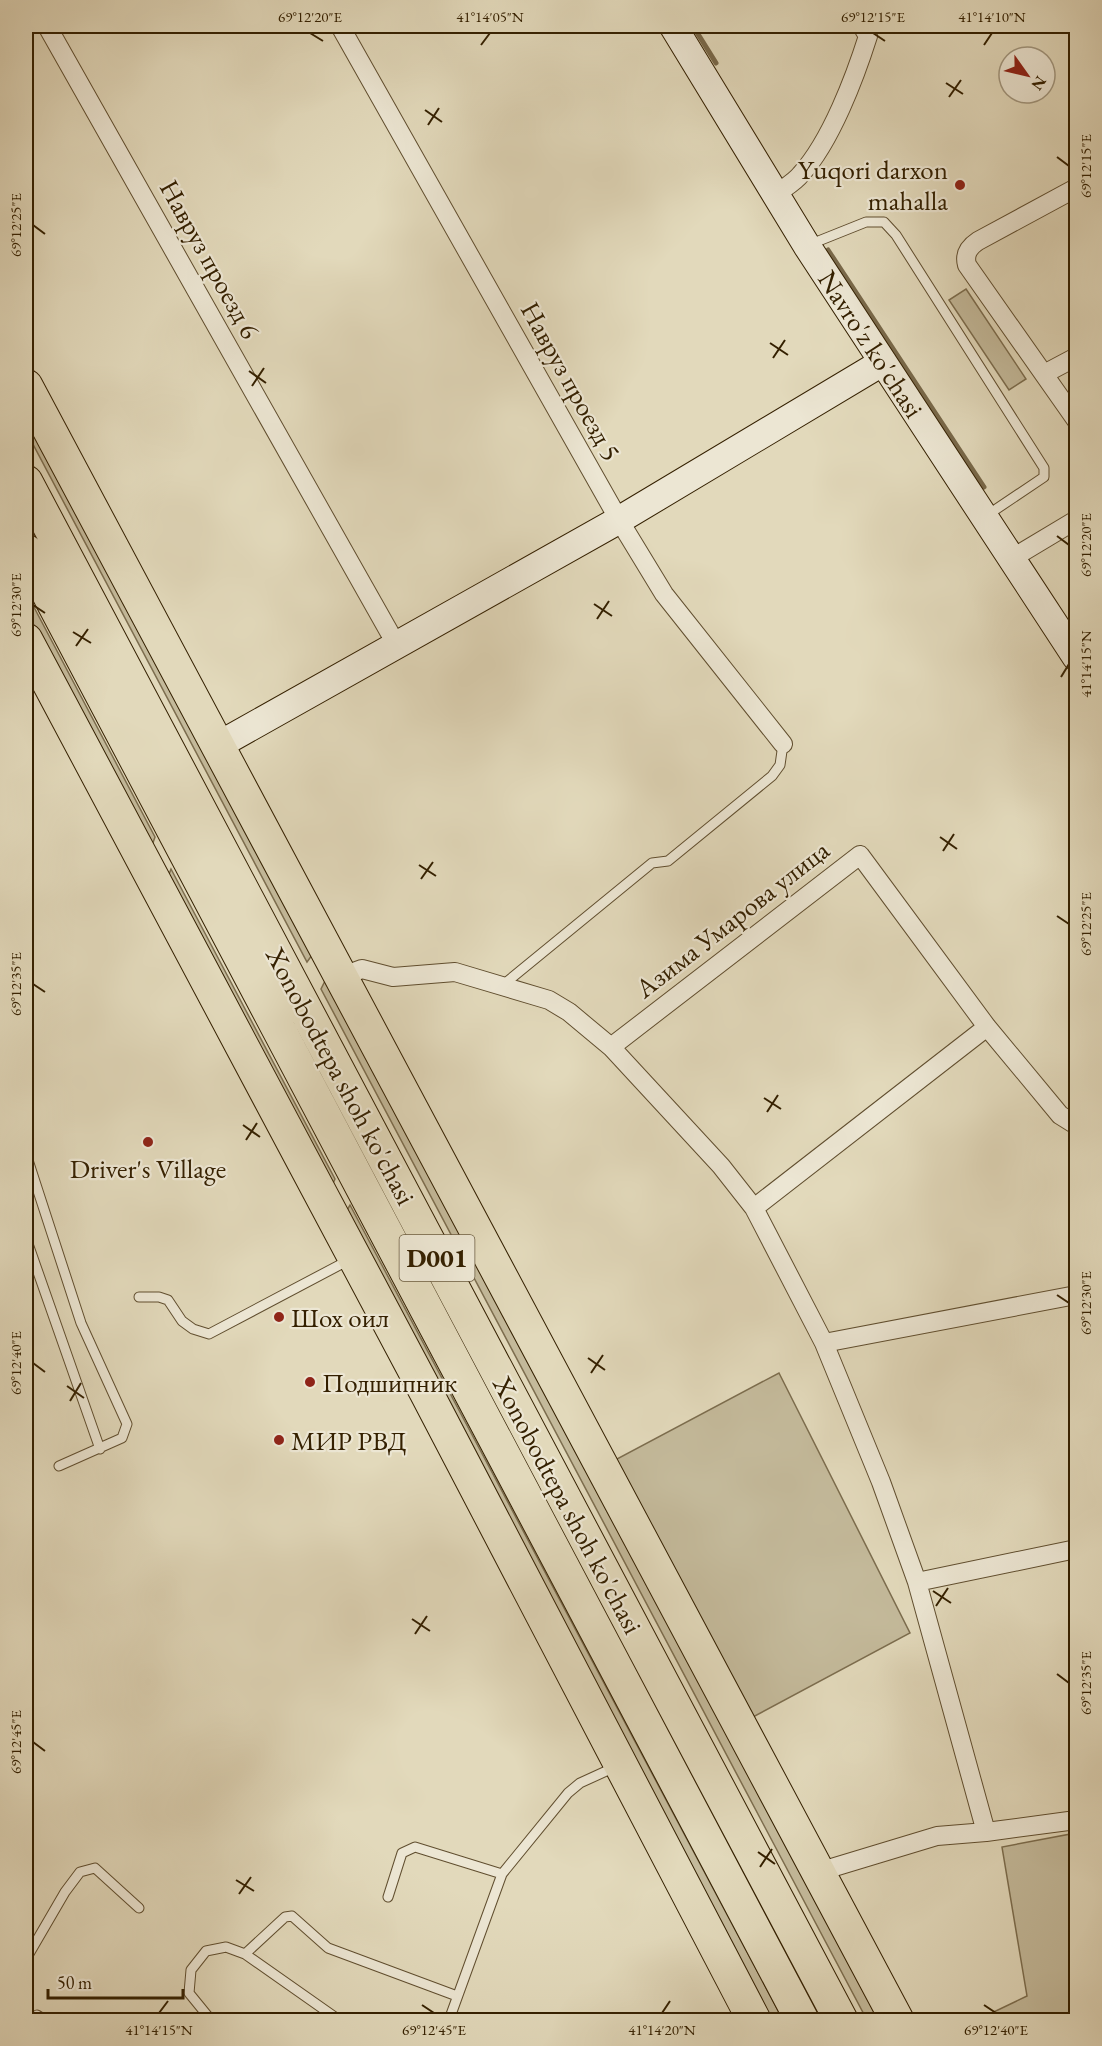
<svg xmlns="http://www.w3.org/2000/svg" width="1102" height="2046" viewBox="0 0 1102 2046" font-family="'EB Garamond',serif">
<rect width="100%" height="100%" fill="#e2d9bb"/>
<filter id="stains"><feTurbulence type="fractalNoise" baseFrequency=".00333" numOctaves="4"/><feColorMatrix values="0 0 0 0 .2 0 0 0 0 .09 0 0 0 0 .02 0 0 0 .5 -.17"/></filter>
<radialGradient id="worn" r=".72"><stop offset=".6" stop-color="#630" stop-opacity="0"/><stop offset="1" stop-color="#630" stop-opacity=".3"/></radialGradient>
<path fill="#c4ba9b" stroke="#7c6d4e" stroke-width="1.5" d="M966 289 1026 379 1009 390 949 300Z
M26 404 315 951 307 962 26 431Z
M26 592 155 837 150 851 26 640Z
M171 869 335 1179 329 1192 166 882Z
M328 975 881 2020H867L321 989Z
M350 1205 783 2020H769L343 1217Z
M779 1373 910 1633 753 1717 615 1460Z
M1076 1833V2020H977L1027 1996 1002 1847Z"/>
<g fill="none" stroke-linecap="round" stroke-linejoin="round">
<path stroke="#79694a" stroke-width="5" d="M693 26 716 63
M828 250 984 487"/>
<defs>
<path id="lane" d="M811 244 866 222H884L896 235 1044 468V477L986 516
M503 985 652 863 668 861 772 776 780 765 783 744
M26 1154 81 1323 127 1424 122 1438 59 1466
M26 1238 100 1449
M139 1297H159L168 1300 182 1321 193 1329 209 1334 349 1260
M388 1897 402 1853 415 1847 502 1874
M245 1954 285 1917 292 1916 328 1948 457 1996
M26 1959 65 1892 80 1872 95 1868 139 1908
M37 2015 45 2020
M211 2020 189 1993 191 1970 206 1951 226 1947 245 1954 339 2020
M449 2020 502 1874 568 1793 580 1783 615 1767"/>
<path id="street" d="M47 26 396 644
M340 26 619 520 664 594 783 744
M1076 188 978 241C969 247 964 254 967 265L1076 420
M776 194C784 188 795 182 801 174 831 141 855 77 868 36L862 26
M1044 374 1076 357
M1011 559 1076 520
M340 977 362 969 393 977 455 972 549 1000 569 1012 611 1047 721 1166 754 1208 824 1343 881 1482 917 1582 986 1832
M611 1047 860 855 987 1027 1060 1115 1076 1125
M754 1208 987 1027
M824 1343 1076 1295
M917 1582 1076 1549
M818 1872 937 1836 986 1832 1076 1820"/>
<path id="secondary" d="M673 26 807 246 1076 657
M217 746 619 520 883 362"/>
<path id="highway" d="M26 386 897 2020
M26 482 841 2020
M26 551 802 2020
M26 640 426 1392 754 2020"/>
</defs>
<use href="#lane" stroke="#604e2f" stroke-width="11"/>
<use href="#street" stroke="#604e2f" stroke-width="20"/>
<use href="#secondary" stroke="#342000" stroke-width="29"/>
<use href="#highway" stroke="#342000" stroke-width="35"/>
<use href="#lane" stroke="#ece6d3" stroke-width="9"/>
<use href="#street" stroke="#ece6d3" stroke-width="18"/>
<use href="#secondary" stroke="#ece6d3" stroke-width="27"/>
<use href="#highway" stroke="#e2d9bb" stroke-width="33"/>
</g>
<path fill="none" stroke="#342000" stroke-width="2" d="M310 33 323 41M873 33 885 41M481 45 490 33M984 45 992 33M946 83 963 94M949 97 961 80M425 110 442 122M428 125 439 108M1057 157 1069 166M33 225 45 234M770 343 788 355M773 358 785 340M249 371 266 383M252 386 264 368M1057 536 1069 545M594 604 612 616M33 605 45 613M597 619 609 601M73 632 91 643M76 646 88 629M1061 677 1069 664M940 837 957 849M943 851 954 834M419 865 436 876M421 879 433 862M1057 916 1069 924M33 984 45 992M764 1098 781 1109M767 1112 778 1095M243 1125 260 1137M246 1140 257 1123M1057 1295 1069 1303M588 1358 605 1370M33 1363 45 1372M591 1373 603 1355M67 1386 84 1398M70 1401 81 1383M933 1591 951 1603M936 1606 948 1588M412 1619 430 1631M415 1634 427 1616M1057 1674 1069 1683M33 1742 45 1751M758 1852 775 1864M760 1867 772 1849M236 1880 254 1891M239 1894 251 1877M422 2005 434 2013M984 2005 996 2013M159 2013 168 2001M662 2013 670 2001"/>
<g fill="#8f2418" stroke="#ece6d3" stroke-width="2">
<circle cx="960" cy="185" r="6"/>
<circle cx="148" cy="1142" r="6"/>
<circle cx="279" cy="1317" r="6"/>
<circle cx="310" cy="1382" r="6"/>
<circle cx="279" cy="1440" r="6"/>
</g>
<g text-anchor="middle" dominant-baseline="central" stroke-width="4.5" stroke-linejoin="round" paint-order="stroke">
<rect fill="#ece6d3" stroke="#6b5b3f" stroke-width="1.5" x="399.5" y="1235" width="75" height="46" rx="4.5"/>
<g font-size="26" font-weight="bold" fill="#342000">
<text x="437" y="1258">D001</text>
</g>
<g font-size="27" fill="#342000" stroke="#ece6d3" text-anchor="start">
<text x="948" y="169" text-anchor="end">Yuqori darxon<tspan x="948" dy="31">mahalla</tspan></text>
<text x="148" y="1168" text-anchor="middle">Driver's Village</text>
<text x="291" y="1317">Шох оил</text>
<text x="322" y="1382">Подшипник</text>
<text x="291" y="1440">МИР РВД</text>
</g>
<g font-size="27" fill="#342000" stroke="#ece6d3">
<text transform="translate(210 259) rotate(61)">Навруз проезд 6</text>
<text transform="translate(871 344) rotate(57)">Navro'z ko'chasi</text>
<text transform="translate(571 381) rotate(61)">Навруз проезд 5</text>
<text transform="translate(732 919) rotate(-38)">Азима Умарова улица</text>
<text transform="translate(341 1076) rotate(62)">Xonobodtepa shoh ko'chasi</text>
<text transform="translate(568 1505) rotate(62)">Xonobodtepa shoh ko'chasi</text>
</g>
</g>
<rect width="1102" height="2046" fill="none" stroke="#e2d9bb" stroke-width="66"/>
<g transform="translate(1027 75) rotate(124)"><circle r="28" fill="#ece6d3" stroke="#a2977f" stroke-width="1.5"/>
<path d="M0-4.5L10 22L0 15L-10 22Z" fill="#8f2418"/>
<text y="-9" font-size="16" font-weight="bold" text-anchor="middle" fill="#342000">N</text>
</g>
<path d="M48 1989v9h135v-9" fill="none" stroke="#342000" stroke-width="3"/>
<text x="57" y="1989" font-size="18" fill="#342000" stroke="#ece6d3" stroke-width="4.5" paint-order="stroke">50 m</text>
<rect x="33" y="33" width="1036" height="1980" fill="none" stroke="#342000" stroke-width="2"/>
<g font-size="15" text-anchor="middle" fill="#342000">
<text x="310" y="22">69°12'20"E</text>
<text x="490" y="22">41°14'05"N</text>
<text x="873" y="22">69°12'15"E</text>
<text x="992" y="22">41°14'10"N</text>
<text transform="translate(1086 166) rotate(-90)" y="5">69°12'15"E</text>
<text transform="translate(16 225) rotate(-90)" y="5">69°12'25"E</text>
<text transform="translate(1086 545) rotate(-90)" y="5">69°12'20"E</text>
<text transform="translate(16 605) rotate(-90)" y="5">69°12'30"E</text>
<text transform="translate(1086 664) rotate(-90)" y="5">41°14'15"N</text>
<text transform="translate(1086 924) rotate(-90)" y="5">69°12'25"E</text>
<text transform="translate(16 984) rotate(-90)" y="5">69°12'35"E</text>
<text transform="translate(1086 1303) rotate(-90)" y="5">69°12'30"E</text>
<text transform="translate(16 1363) rotate(-90)" y="5">69°12'40"E</text>
<text transform="translate(1086 1683) rotate(-90)" y="5">69°12'35"E</text>
<text transform="translate(16 1742) rotate(-90)" y="5">69°12'45"E</text>
<text x="159" y="2035">41°14'15"N</text>
<text x="434" y="2035">69°12'45"E</text>
<text x="662" y="2035">41°14'20"N</text>
<text x="996" y="2035">69°12'40"E</text>
</g>
<rect width="100%" height="100%" filter="url(#stains)"/>
<rect width="100%" height="100%" fill="url(#worn)"/>
</svg>
